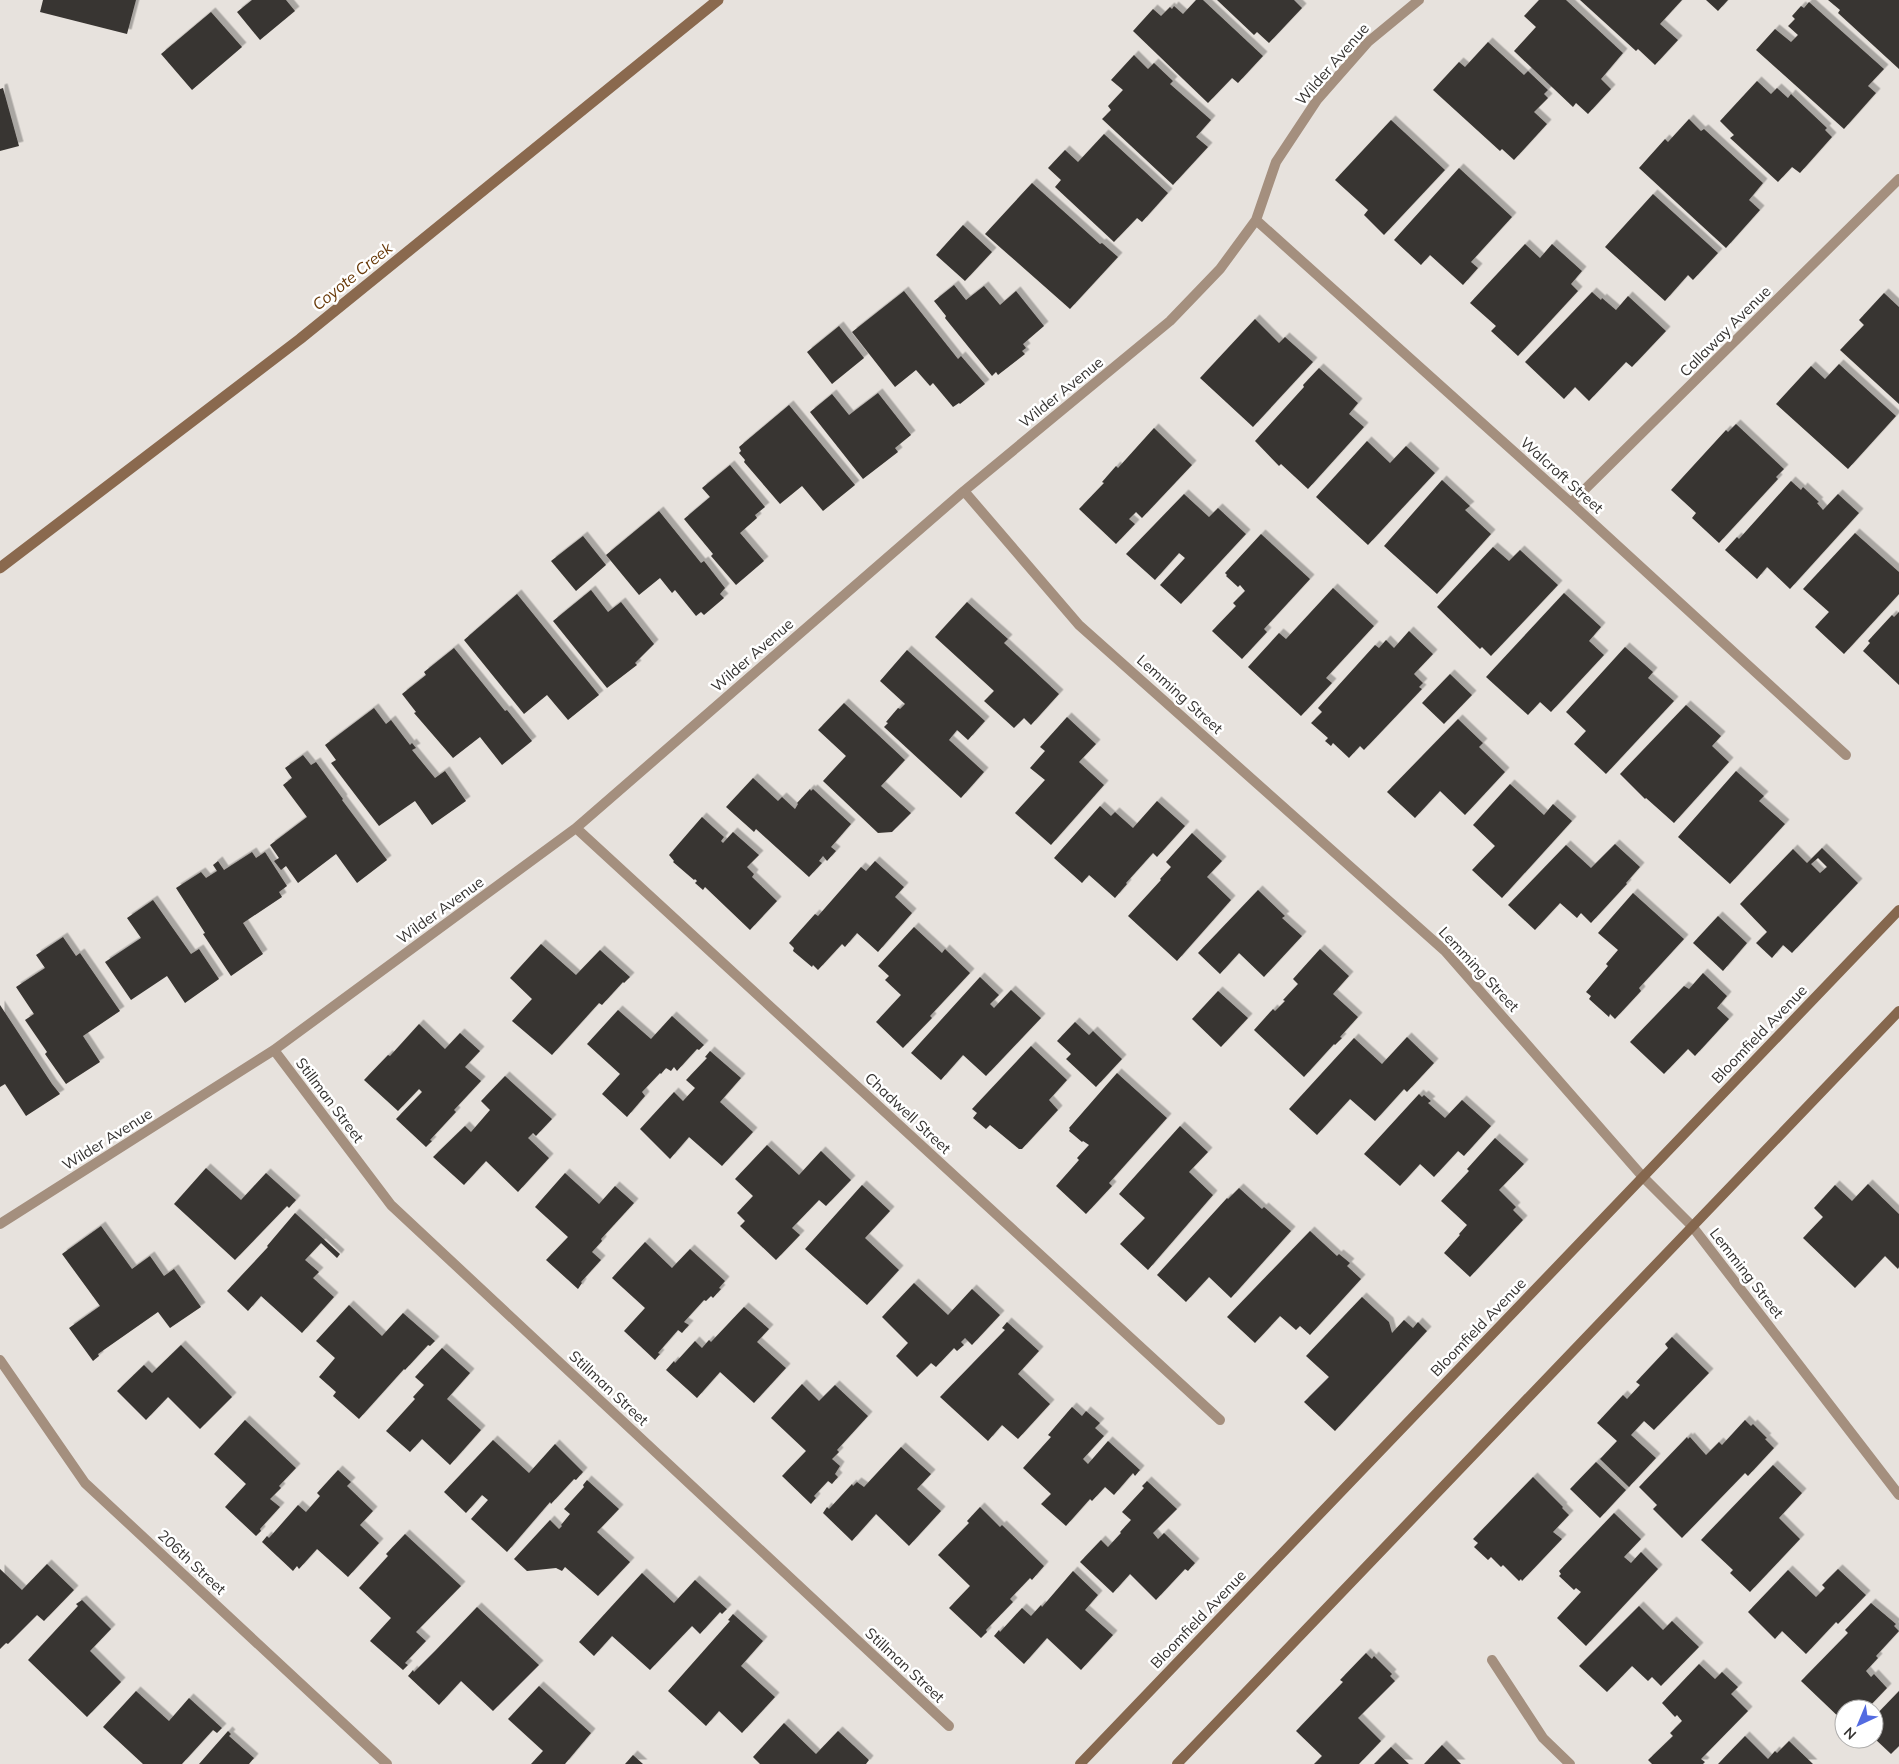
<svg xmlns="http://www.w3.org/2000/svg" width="1899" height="1764" viewBox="0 0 1899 1764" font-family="Mulish,sans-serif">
<defs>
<filter id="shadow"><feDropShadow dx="4.5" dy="-4.5" stdDeviation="0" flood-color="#0004"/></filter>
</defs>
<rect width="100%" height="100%" fill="#e7e2dd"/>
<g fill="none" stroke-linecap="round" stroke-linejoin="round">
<path stroke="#8a694e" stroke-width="11" d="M0 568 300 339 718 0"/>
</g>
<path fill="#393531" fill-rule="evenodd" filter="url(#shadow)" d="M43 0H136L127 34 40 12Z
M252 0H286L295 11 260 40 237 12Z
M1196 0H1203L1263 56 1238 83 1232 78 1208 103 1133 31 1153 9 1161 16 1170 7 1172 9 1174 6 1183 14Z
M1217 0H1294L1302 8 1269 43 1257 32 1254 35Z
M1539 0H1566L1623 53 1601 79 1611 89 1588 114 1576 103 1573 107 1514 51 1536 27 1524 16Z
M1580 0H1682L1660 24 1678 40 1655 65 1638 49 1636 51Z
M1706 0H1728L1718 11Z
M1828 0H1899V69L1838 13 1840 10Z
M1809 2 1884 69 1868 86 1876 93 1844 129 1756 50 1775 29 1791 42 1798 35 1788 26 1795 19 1792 16 1801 6 1804 8Z
M211 12 242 47 192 90 161 54Z
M1488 42 1524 75 1528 71 1548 90 1544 94 1548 98 1534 112 1547 124 1514 160 1502 149 1500 151 1433 90 1459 62 1465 67Z
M1134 55 1148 69 1154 63 1173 81 1170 84 1211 120 1196 137 1208 147 1173 185 1102 119 1111 110 1108 106 1123 90 1111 80Z
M1757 81 1771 94 1777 88 1788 98 1791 94 1827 128 1825 130 1832 137 1800 173 1792 167 1778 182 1730 138 1734 135 1720 121Z
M3 88 19 146 0 151V89Z
M1689 119 1701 131 1704 129 1763 183 1749 200 1760 210 1726 248 1639 168 1665 139 1668 142Z
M1391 120 1445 170 1384 235 1364 215 1368 210 1335 180Z
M1104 134 1168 193 1142 222 1137 218 1114 242 1055 187 1061 180 1048 168 1065 150 1078 162Z
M1459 168 1512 217 1471 262 1478 268 1463 285 1430 255 1421 265 1394 240Z
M1032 183 1100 244 1102 243 1118 257 1070 309 985 234Z
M1653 194 1718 253 1693 280 1688 275 1665 301 1605 247Z
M963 225 992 252 965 281 936 255Z
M1525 244 1540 258 1552 244 1582 271 1571 284 1578 291 1518 356 1491 331 1496 326 1470 303Z
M954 285 966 300 984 286 1000 305 1016 291 1044 326 1023 344 1026 348 1022 351 1025 354 998 375 996 372 992 376 945 318 946 316 934 301Z
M904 291 958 359 961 356 985 384 960 404 959 403 953 407 933 383 930 386 916 370 895 387 852 332Z
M1592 292 1601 300 1602 298 1616 310 1628 296 1666 331 1632 367 1626 362 1589 401 1575 387 1564 399 1525 362Z
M1884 293 1899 307V404L1840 350 1864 325 1859 320Z
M1255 319 1279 343 1285 337 1313 362 1253 427 1200 378Z
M839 326 864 358 832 384 807 352Z
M1839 364 1896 416 1848 469 1776 404 1811 366 1825 379Z
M1319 368 1358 403 1349 414 1364 427 1308 489 1281 464 1279 466 1255 441 1304 387 1303 385Z
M878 393 911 435 895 448 898 452 863 479 810 412 832 394 849 415Z
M789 405 855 485 823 511 802 486 780 504 744 462 745 460 739 453 741 451 739 447Z
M1736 424 1784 469 1776 477 1778 479 1719 543 1692 518 1696 513 1671 490 1726 430 1728 432Z
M1154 428 1192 465 1142 518 1136 512 1129 519 1135 524 1116 544 1079 509 1104 483 1102 482 1116 466 1118 468Z
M1367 441 1390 463 1406 446 1435 473 1368 545 1316 497Z
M730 465 765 507 755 515 757 518 740 533 764 561 736 585 711 556 713 554 684 519 710 497 702 488Z
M1442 480 1470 506 1465 510 1491 534 1437 594 1384 546Z
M1791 481 1801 490 1803 487 1819 502 1817 503 1823 510 1838 494 1859 513 1790 589 1767 567 1757 579 1725 550 1737 537 1739 539Z
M1184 494 1209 517 1218 508 1246 534 1181 604 1160 585 1185 558 1179 553 1155 580 1126 554Z
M659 511 701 563 704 561 725 588 720 594 724 598 704 615 701 612 696 616 675 590 672 593 660 578 639 595 606 555Z
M1855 533 1899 572V594L1844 654 1815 627 1829 612 1803 589Z
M1261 534 1310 579 1264 629 1267 632 1242 659 1212 631 1236 606 1233 603 1245 591 1240 585 1238 587 1226 576 1227 575 1225 573Z
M583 536 606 565 576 591 551 561Z
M1493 547 1509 561 1520 550 1558 585 1491 656 1482 647 1480 649 1437 607Z
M1333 588 1374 626 1326 678 1332 683 1301 716 1248 667 1279 633 1286 639Z
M591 590 608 612 621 602 654 644 635 663 637 665 607 688 553 621Z
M1564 593 1601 627 1589 641 1604 655 1551 712 1540 702 1528 715 1486 677Z
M517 594 599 695 568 720 547 695 524 714 464 640Z
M967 602 1008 639 1004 643 1059 694 1031 725 1024 718 1014 728 984 701 994 691 935 637Z
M1899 612V685L1863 651 1870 643 1868 641 1892 615 1894 617Z
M1409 631 1433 654 1414 674 1423 683 1419 687 1422 689 1364 750 1360 746 1349 758 1333 743 1331 746 1325 741 1328 738 1311 723 1322 712 1318 708 1375 645 1379 648 1386 640 1394 648Z
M1625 647 1653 672 1648 678 1674 701 1606 774 1574 744 1586 731 1566 712Z
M454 648 505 711 507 710 532 741 502 765 480 737 453 758 414 713 416 712 402 694 426 675 424 672Z
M907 650 985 721 968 740 957 730 949 740 984 772 961 798 884 727 888 723 886 722 898 708 900 709 905 704 880 681Z
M1450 674 1472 695 1444 724 1422 703Z
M844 703 905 760 881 786 911 813 892 832 878 833 823 781 846 756 818 730Z
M1686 705 1721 736 1712 746 1729 762 1674 823 1646 798 1645 799 1620 774Z
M374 708 386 724 391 720 410 745 412 743 416 748 412 750 435 778 445 771 466 801 432 825 415 801 379 826 331 763 336 760 325 745Z
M1067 717 1096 744 1079 762 1104 785 1051 845 1015 813 1045 780 1030 768 1045 751 1040 747Z
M1458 719 1483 743 1479 747 1505 772 1465 815 1440 791 1415 818 1387 792Z
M303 755 311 765 316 762 343 799 342 800 387 860 357 883 336 854 298 883 286 866 281 870 274 861 279 858 270 845 307 817 283 785 292 778 285 768Z
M1736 771 1764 796 1759 801 1785 824 1730 884 1678 837Z
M753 778 778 801 782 797 795 809 798 804 797 803 810 789 811 791 813 789 851 824 831 847 836 851 827 861 823 856 819 861 822 863 809 877 756 829 754 832 726 807Z
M1510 784 1544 815 1553 804 1572 821 1502 898 1472 870 1495 846 1473 825Z
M1157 801 1185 826 1157 857 1153 853 1126 883 1127 884 1115 898 1089 875 1082 883 1054 858 1100 806 1111 816 1115 812 1133 828Z
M702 817 724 837 721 841 723 843 733 832 759 855 747 867 754 874 752 877 777 901 750 930 705 887 703 890 695 883 697 881 695 879 694 880 673 862 674 861 669 855Z
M1192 833 1222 861 1207 877 1231 900 1177 961 1128 916 1161 880 1160 879 1171 867 1166 862Z
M1615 844 1640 867 1626 883 1627 884 1591 923 1581 913 1577 918 1560 903 1535 930 1508 905 1566 845 1591 868Z
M1822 848 1858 883 1792 953 1783 945 1772 958 1756 943 1767 932 1740 904 1793 849 1807 863ZM1818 858 1827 867 1820 873 1811 864Z
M252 852 256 858 265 852 287 886 279 892 282 897 243 923 263 954 231 976 203 934 205 933 176 888 201 872 206 878 217 871 213 865 218 861 224 870Z
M875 861 904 887 895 897 912 913 878 952 857 933 845 947 842 944 818 970 813 965 812 967 793 951 794 948 789 943 815 914 818 916 861 867 866 871Z
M1258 890 1285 916 1282 918 1302 936 1264 977 1239 953 1220 974 1198 953Z
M1633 893 1684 939 1639 988 1641 991 1615 1019 1610 1014 1609 1017 1589 999 1591 996 1586 992 1608 966 1606 964 1618 950 1598 933Z
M153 900 191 954 199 949 219 979 185 1003 167 976 131 1000 105 962 141 938 127 918Z
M1718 916 1747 943 1723 971 1693 943Z
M914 927 942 953 945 949 970 973 930 1016 932 1018 903 1048 876 1022 901 995 885 980 889 976 878 966Z
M63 937 76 956 80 953 120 1011 83 1036 100 1062 66 1084 45 1054 47 1052 25 1020 34 1014 16 987 45 968 36 955Z
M541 944 576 975 600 950 630 977 624 983 623 982 602 1005 599 1003 552 1055 512 1021 532 999 510 978Z
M1320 949 1349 976 1333 994 1358 1017 1340 1037 1342 1038 1335 1045 1334 1044 1304 1077 1254 1030 1273 1009 1275 1011 1285 1001 1283 1000 1298 984 1293 979Z
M1703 973 1727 996 1717 1008 1729 1019 1695 1056 1688 1049 1664 1074 1630 1042 1684 986 1689 989Z
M980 977 999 995 990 1004 994 1008 1011 990 1041 1018 986 1076 963 1055 941 1080 911 1053Z
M1218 991 1248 1018 1221 1047 1192 1019Z
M0 1005 52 1084 60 1094 26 1116 5 1084 0 1087Z
M618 1010 651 1039 672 1016 704 1045 699 1050 697 1049 677 1071 674 1067 671 1071 666 1068 661 1074 660 1073 642 1092 645 1096 627 1117 602 1094 620 1074 587 1044Z
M1075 1022 1089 1035 1093 1031 1122 1059 1096 1087 1066 1059 1071 1054 1057 1041Z
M419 1024 445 1049 460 1033 480 1051 465 1067 481 1081 454 1110 456 1112 430 1140 432 1141 426 1147 396 1119 422 1092 419 1089 398 1111 364 1080 388 1055 390 1056Z
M1407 1037 1434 1063 1407 1092 1404 1089 1375 1121 1350 1099 1317 1135 1289 1109 1354 1038 1382 1064Z
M1031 1046 1067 1080 1049 1100 1058 1110 1022 1149H1019L990 1125 986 1129 973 1118 977 1113 972 1109Z
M710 1051 741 1078 720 1102 753 1132 722 1166 689 1137 670 1159 640 1129 674 1092 683 1101 695 1088 686 1080 707 1058 705 1057Z
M1117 1073 1167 1118 1109 1183 1112 1186 1086 1214 1056 1186 1079 1160 1077 1158 1089 1145 1083 1141 1082 1142 1069 1131 1070 1129 1069 1128Z
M505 1076 552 1119 536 1136 533 1133 528 1138 549 1158 518 1192 486 1161 464 1185 433 1157 465 1126 471 1132 490 1110 481 1101Z
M1419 1094 1422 1097 1424 1095 1431 1101 1428 1103 1445 1118 1462 1100 1491 1126 1464 1156 1458 1151 1434 1177 1420 1164 1400 1186 1364 1154Z
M1180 1126 1208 1152 1189 1172 1213 1195 1148 1270 1120 1244 1145 1218 1119 1194Z
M1495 1138 1524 1164 1499 1190 1516 1207 1513 1210 1523 1220 1470 1277 1444 1253 1460 1235 1459 1234 1467 1225 1441 1201 1469 1171 1467 1169Z
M767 1145 799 1175 821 1151 851 1180 826 1206 819 1200 792 1228 800 1235 776 1260 740 1226 745 1221 737 1213 753 1196 735 1179Z
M206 1168 241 1200 266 1173 296 1200 289 1208 287 1206 235 1260 174 1204Z
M565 1173 599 1204 615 1186 634 1203 601 1239 602 1241 592 1252 601 1260 581 1282 582 1283 578 1289 546 1260 568 1237 535 1207Z
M1868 1184 1899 1214V1267L1898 1269 1885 1256 1855 1288 1803 1238 1823 1217 1814 1208 1835 1185 1852 1201Z
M862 1185 890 1211 865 1238 899 1270 867 1305 805 1249Z
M1239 1188 1262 1209 1264 1207 1291 1231 1231 1298 1209 1277 1186 1302 1157 1275 1227 1198 1228 1199Z
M295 1213 340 1254 337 1258 321 1243 305 1260 319 1272 313 1278 334 1297 302 1333 261 1296 248 1311 227 1291 268 1247 267 1246Z
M101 1226 132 1269 150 1256 164 1276 174 1269 201 1307 170 1328 158 1312 98 1354 99 1356 93 1361 69 1328 100 1306 62 1254Z
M1310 1231 1337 1256 1339 1254 1350 1263 1347 1266 1361 1279 1310 1335 1300 1326 1296 1330 1280 1316 1255 1343 1227 1317Z
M645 1242 672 1268 690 1249 725 1281 719 1288 721 1289 713 1298 711 1296 706 1301 704 1300 684 1322 689 1325 682 1333 678 1330 658 1353 660 1354 655 1360 624 1331 645 1308 612 1278Z
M914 1283 948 1315 972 1289 1000 1315 972 1345 965 1338 961 1342 964 1345 957 1351 954 1348 936 1367 931 1363 917 1377 896 1356 908 1343 882 1317Z
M1362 1297 1389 1322 1392 1333 1404 1320 1413 1328 1418 1322 1427 1331 1335 1431 1304 1402 1329 1377 1306 1356Z
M349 1305 382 1336 403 1313 435 1341 430 1346 428 1345 405 1370 404 1369 359 1419 333 1396 336 1392 319 1377 335 1358 316 1341Z
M744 1307 769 1329 757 1342 786 1368 754 1403 720 1372 697 1398 666 1370 674 1361 675 1363 695 1341 702 1348 709 1340 711 1342Z
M1007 1322 1039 1351 1018 1374 1050 1404 1018 1439 1002 1425 988 1441 940 1397 1005 1330 1002 1328Z
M1672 1337 1709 1373 1654 1430 1644 1421 1631 1435 1656 1458 1629 1487 1600 1459 1617 1441 1597 1423 1623 1395 1627 1399 1640 1385 1636 1382 1668 1348 1665 1344Z
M181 1345 232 1397 200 1429 168 1397 146 1420 117 1391 144 1365 152 1373Z
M442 1348 470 1373 447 1399 481 1430 450 1465 422 1439 410 1452 386 1431 415 1399 413 1397 424 1385 415 1377Z
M802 1384 819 1401 835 1385 868 1416 837 1450 839 1452 832 1459 840 1466 835 1474 838 1477 832 1484 828 1481 814 1496 816 1498 811 1504 782 1476 806 1451 771 1418Z
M1072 1407 1082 1416 1086 1411 1100 1423 1095 1428 1104 1436 1083 1459 1088 1464 1108 1441 1140 1470 1135 1476 1133 1473 1114 1495 1105 1487 1092 1501 1090 1499 1066 1526 1041 1504 1051 1494 1023 1468 1051 1437 1048 1435Z
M245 1420 296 1468 279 1486 281 1488 270 1499 280 1507 260 1529 261 1531 256 1536 225 1507 246 1484 214 1454Z
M1745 1420 1751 1426 1753 1424 1767 1438 1765 1439 1774 1448 1748 1476 1745 1473 1682 1538 1653 1509 1657 1505 1639 1487 1687 1437 1688 1439 1690 1437 1706 1455 1719 1442 1722 1445Z
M493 1440 529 1473 555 1444 583 1472 576 1480 574 1479 551 1504 550 1502 507 1552 471 1519 488 1500 482 1495 466 1513 444 1492Z
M901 1447 931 1474 917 1489 941 1511 909 1546 876 1514 852 1541 823 1513 827 1507 829 1509 852 1484 853 1486 857 1482 864 1487Z
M1596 1462 1626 1490 1600 1518 1570 1489Z
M1773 1465 1802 1493 1779 1518 1800 1539 1750 1592 1730 1573 1733 1570 1701 1540Z
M338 1470 351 1482 347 1486 373 1511 360 1525 379 1543 348 1577 317 1549 299 1569 297 1566 293 1571 262 1542 267 1536 269 1538 298 1505 306 1512 320 1496 317 1493Z
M1533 1477 1563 1507 1562 1508 1569 1515 1553 1532 1562 1539 1522 1581 1521 1579 1519 1581 1503 1565 1501 1567 1491 1557 1488 1560 1474 1547 1478 1543 1473 1539Z
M587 1480 619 1509 597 1532 630 1562 598 1596 565 1567 562 1571 556 1568 527 1571 514 1559 550 1520 559 1529 562 1526 561 1525 570 1514 564 1509 584 1487 583 1485Z
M1147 1481 1177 1509 1153 1533 1158 1539 1164 1533 1195 1563 1188 1571 1185 1569 1156 1600 1130 1574 1113 1593 1080 1562 1101 1540 1108 1547 1121 1533 1120 1532 1131 1520 1122 1512 1144 1488 1142 1486Z
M980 1507 1000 1527 1002 1525 1044 1566 1032 1580 1030 1578 1010 1599 1013 1602 986 1630 987 1632 981 1638 949 1608 970 1586 938 1555 969 1523 967 1521Z
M1614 1513 1641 1539 1624 1557 1631 1563 1641 1552 1658 1569 1586 1646 1557 1618 1581 1592 1576 1588 1574 1590 1559 1576 1561 1574 1559 1571Z
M405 1534 461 1586 416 1632 426 1641 405 1663 408 1665 403 1670 370 1641 391 1618 359 1588 388 1556 386 1554Z
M47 1564 74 1590 44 1621 37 1615 8 1644 6 1643 0 1649V1569L22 1590Z
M1838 1569 1866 1595 1838 1624 1836 1622 1806 1654 1782 1631 1775 1639 1748 1612 1788 1570 1816 1597 1825 1588 1822 1585Z
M1073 1571 1098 1595 1085 1610 1113 1635 1081 1670 1047 1638 1024 1664 994 1636 999 1630 1000 1632 1022 1608 1031 1616 1041 1605 1042 1607Z
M642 1573 674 1603 695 1580 727 1609 722 1614 720 1612 700 1634 692 1626 650 1670 612 1636 594 1656 579 1642Z
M82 1600 111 1629 90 1651 121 1682 87 1717 28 1660 78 1606 76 1604Z
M1871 1603 1896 1624 1894 1626 1899 1631 1876 1656 1878 1658 1866 1671 1871 1677 1874 1674 1887 1688 1867 1709H1844V1722L1801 1681 1848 1633 1845 1630Z
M1639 1606 1663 1630 1672 1621 1699 1647 1661 1686 1652 1677 1648 1681 1632 1666 1607 1692 1579 1666Z
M477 1607 539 1665 493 1711 461 1681 439 1705 408 1676 413 1670 414 1672 435 1651Z
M733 1614 763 1641 741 1666 775 1697 742 1733 719 1711 706 1726 668 1691 730 1621 728 1620Z
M1366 1653 1372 1659 1374 1656 1392 1674 1390 1676 1395 1681 1358 1718 1381 1741 1359 1764H1314L1322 1756 1296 1731 1343 1682 1340 1680Z
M1699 1664 1715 1679 1722 1672 1738 1687 1731 1694 1748 1711 1701 1759 1705 1762 1703 1764H1652L1648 1760 1673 1736 1670 1733 1682 1721 1677 1715 1675 1717 1662 1703Z
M539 1686 591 1733 565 1764H531L543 1751 508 1719Z
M136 1691 169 1721 189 1698 222 1728 217 1733 213 1730 182 1764H143L103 1727Z
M1899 1691V1746L1891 1754 1874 1738V1717Z
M784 1723 816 1754 838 1731 869 1760 866 1764H760L753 1757Z
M228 1731 231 1734 229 1736 254 1758 249 1764H199Z
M1745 1736 1768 1759 1775 1751 1777 1753 1789 1741 1813 1764H1718Z
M1442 1745 1461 1764H1424Z
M1391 1747 1409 1764H1374Z
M633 1755 643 1764H625Z"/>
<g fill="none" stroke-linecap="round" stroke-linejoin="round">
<path stroke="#a48f7e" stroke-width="10" d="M1256 220 1571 503 1846 755
M964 491 1079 625 1445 951 1643 1177 1692 1226 1899 1495
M1571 503 1899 179
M576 828 1220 1420
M274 1050 391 1205 949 1726
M0 1224 274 1050 576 828 964 491 1170 321 1220 269 1256 220 1276 162 1317 100 1368 42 1419 0
M0 1360 85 1483 387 1764
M1492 1660 1543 1738 1570 1764"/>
<path stroke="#85674e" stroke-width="10" d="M1080 1764 1899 910
M1177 1764 1899 1011"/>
</g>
<g text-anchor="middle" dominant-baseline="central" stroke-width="5" stroke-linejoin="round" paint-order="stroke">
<g font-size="15" fill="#343230" stroke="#fff">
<text transform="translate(1332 64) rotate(-49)">Wilder Avenue</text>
<text transform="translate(1725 331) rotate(-45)">Callaway Avenue</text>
<text transform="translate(1061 392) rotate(-39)">Wilder Avenue</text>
<text transform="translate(1562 475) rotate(42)">Walcroft Street</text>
<text transform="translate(752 655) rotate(-41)">Wilder Avenue</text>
<text transform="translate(1180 694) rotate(42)">Lemming Street</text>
<text transform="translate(440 910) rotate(-36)">Wilder Avenue</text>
<text transform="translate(1479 969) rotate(47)">Lemming Street</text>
<text transform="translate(1759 1034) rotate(-46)">Bloomfield Avenue</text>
<text transform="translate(330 1100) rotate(53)">Stillman Street</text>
<text transform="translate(908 1113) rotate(43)">Chadwell Street</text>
<text transform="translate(107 1139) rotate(-32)">Wilder Avenue</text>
<text transform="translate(1747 1273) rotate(52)">Lemming Street</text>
<text transform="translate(1478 1327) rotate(-46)">Bloomfield Avenue</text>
<text transform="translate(609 1388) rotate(43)">Stillman Street</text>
<text transform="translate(192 1562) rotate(43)">206th Street</text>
<text transform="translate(1198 1619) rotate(-46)">Bloomfield Avenue</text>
<text transform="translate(905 1665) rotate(43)">Stillman Street</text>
</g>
<g font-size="16" font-style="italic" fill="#693b0b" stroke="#fff">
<text transform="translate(352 276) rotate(-39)">Coyote Creek</text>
</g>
</g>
<g transform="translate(1859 1724) rotate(224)"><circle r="24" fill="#ffffff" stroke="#aeadac"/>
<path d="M0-4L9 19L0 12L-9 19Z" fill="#536be1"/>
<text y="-8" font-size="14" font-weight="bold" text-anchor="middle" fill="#343230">N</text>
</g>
</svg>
